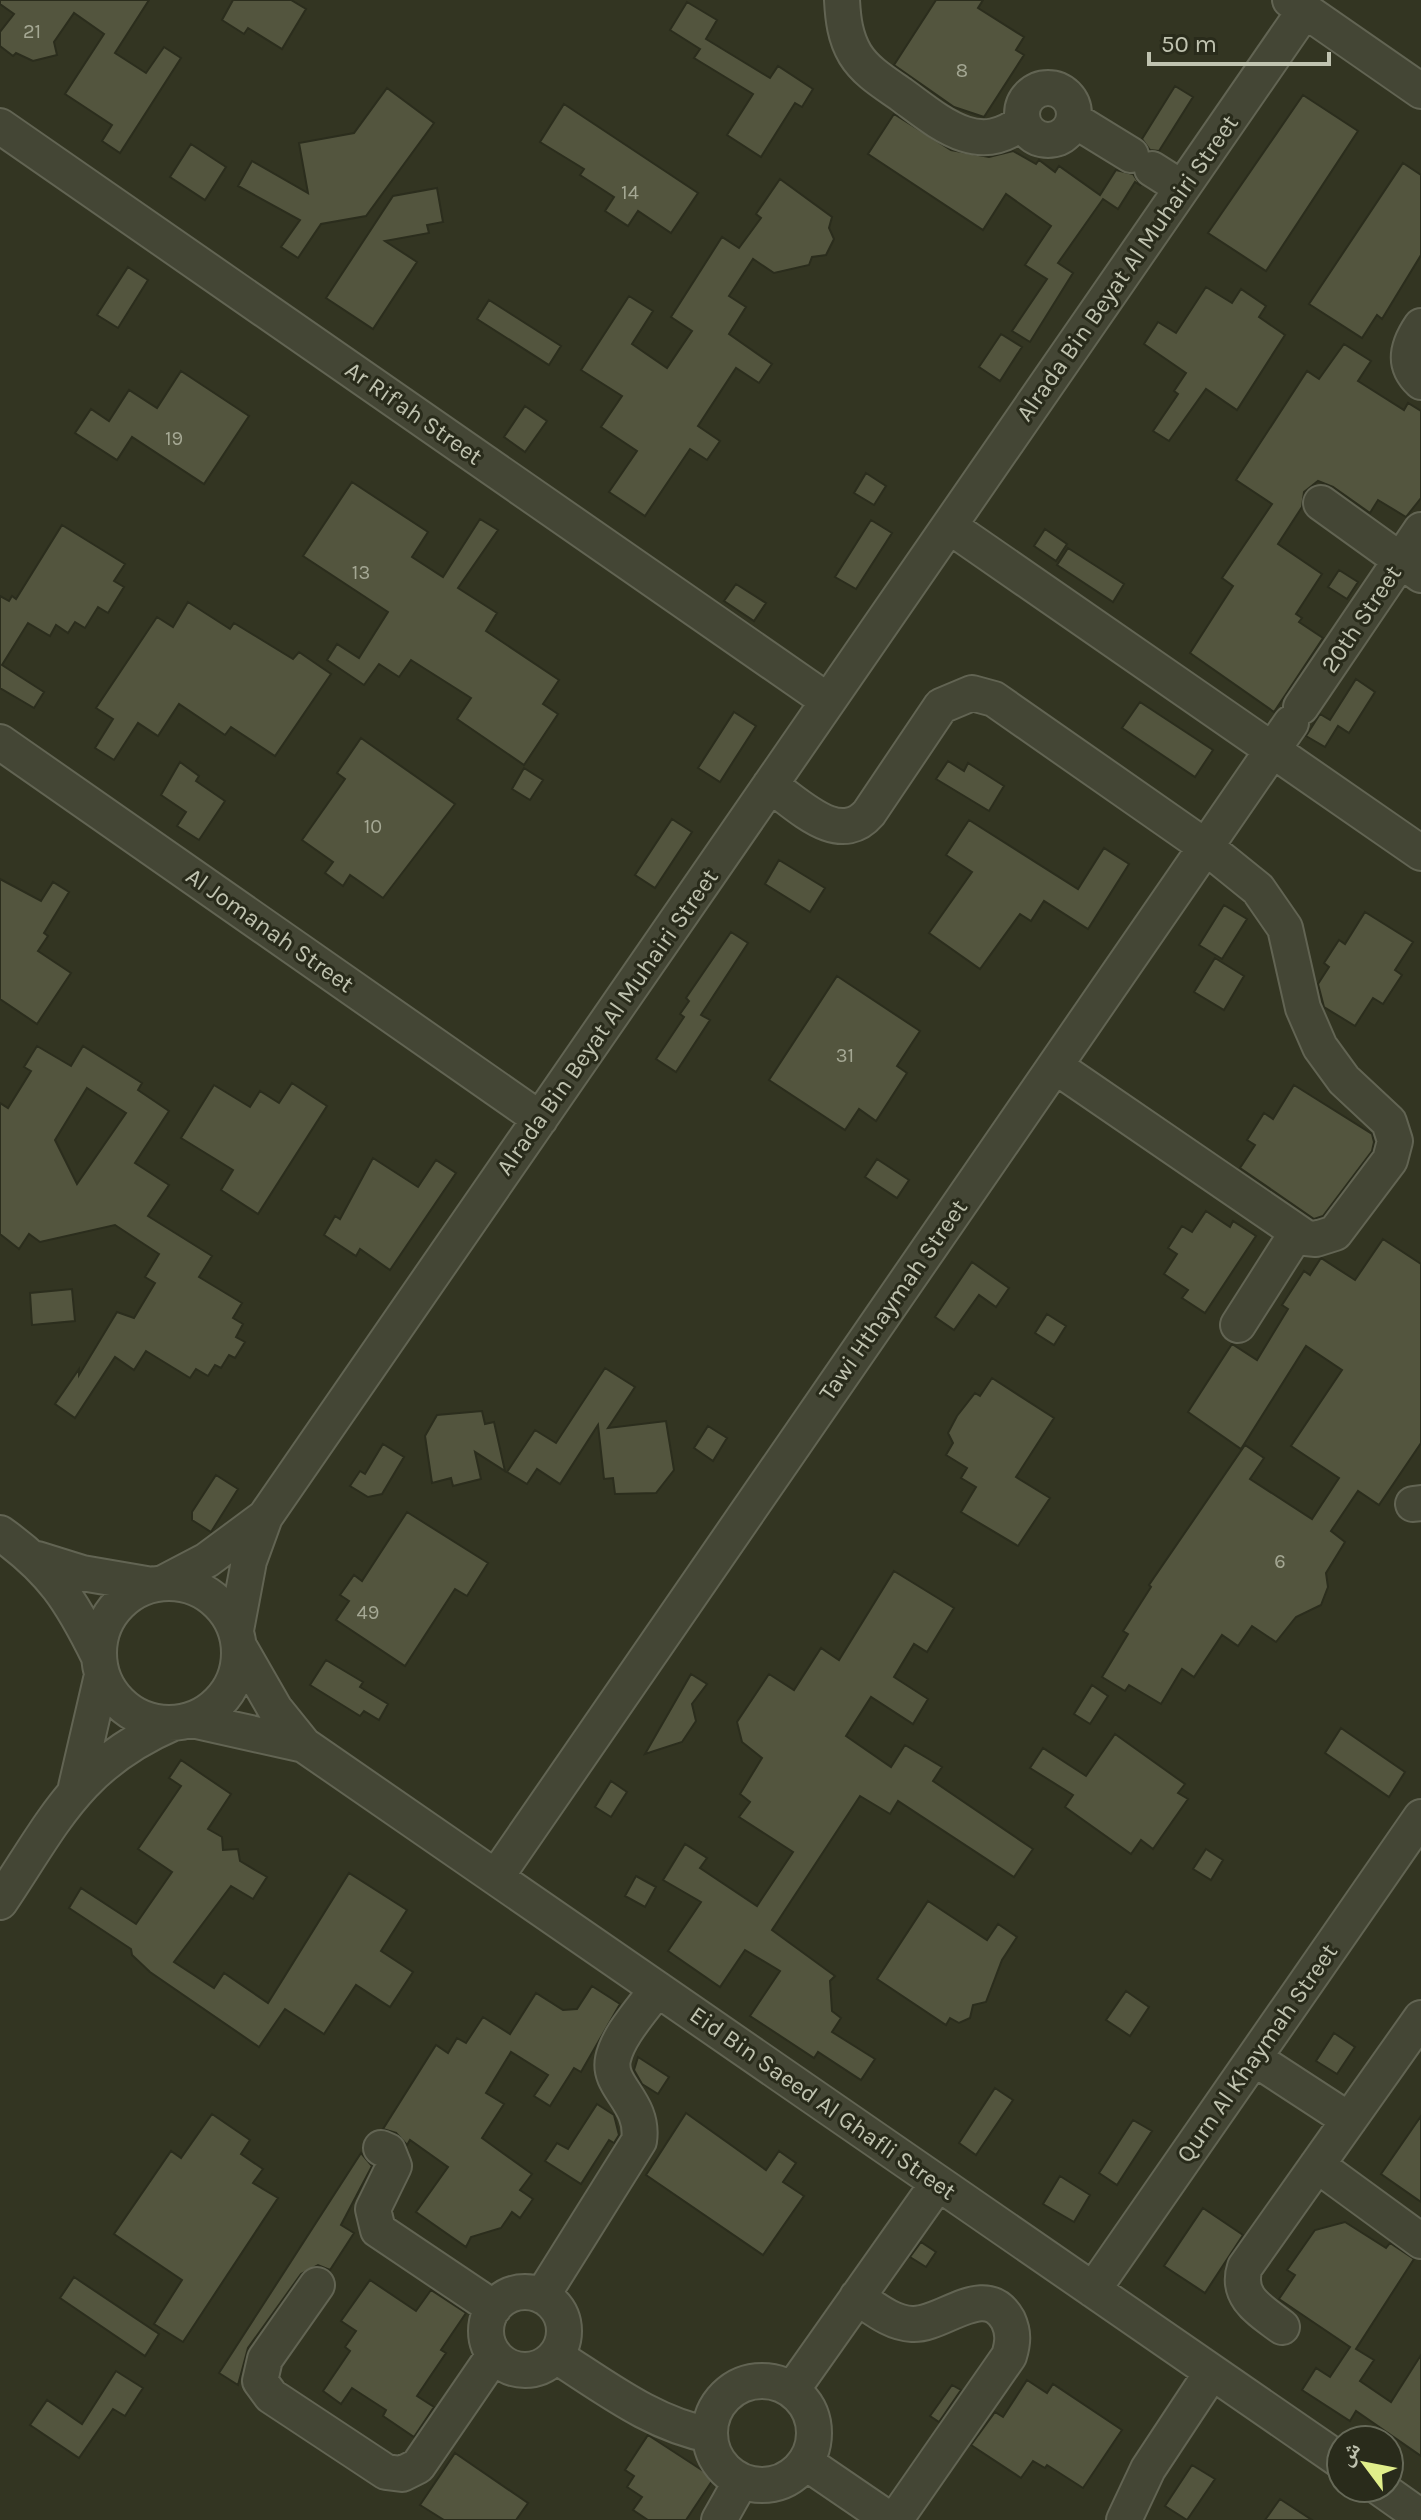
<svg xmlns="http://www.w3.org/2000/svg" width="1421" height="2520" viewBox="0 0 1421 2520" font-family="Karla,'Noto Naskh Arabic',sans-serif">
<rect width="100%" height="100%" fill="#333522"/>
<path fill="#53553e" stroke="#2b2d1d" stroke-width="2" fill-rule="evenodd" d="M0 0H149L115 53 146 73 164 47 181 58 120 153 102 141 112 125 65 94 104 34 74 13 54 42 57 55 33 61 16 53 13 56 0 46V32L14 14 0 4Z
M233 0H291L306 9 282 49 248 28 244 34 222 20Z
M936 0H983L978 8 1024 37 1016 50 1024 55 984 117 954 107 894 65Z
M687 2 717 20 706 39 770 78 778 66 813 89 802 107 795 103 761 157 727 135 753 94 694 58 700 49 670 30Z
M1175 86 1193 97 1159 151 1150 150 1142 139Z
M387 88 434 123 366 216 321 224 298 258 281 247 300 220 238 186 252 161 308 193 299 143 354 133Z
M1303 95 1358 131 1266 271 1208 233Z
M564 104 698 193 671 233 638 211 628 226 605 211 614 197 580 175 584 169 540 142Z
M894 114 951 150 989 157 1013 151 1036 164 1039 160 1055 172 1059 166 1100 195 1116 170 1133 174 1141 186 1135 182 1118 209 1103 199 1058 263 1073 273 1030 342 1012 331 1047 279 1025 265 1051 226 1006 194 983 230 868 154Z
M191 144 226 167 205 200 170 177Z
M1403 163 1421 175V255L1382 319 1377 315 1362 338 1309 304Z
M780 179 832 217 829 228 834 239 826 255 812 257 809 265 774 273 753 259 729 296 746 307 729 334 772 364 759 383 736 368 698 426 720 441 707 460 690 449 645 516 609 492 637 451 601 427 622 396 581 370 629 296 653 311 632 344 667 368 692 331 671 317 722 237 739 248 761 218 756 214Z
M437 188 443 222 427 225 429 233 385 241 417 262 373 329 326 298 393 196Z
M128 267 148 280 118 328 97 315Z
M1206 287 1232 303 1241 289 1266 306 1259 317 1285 335 1237 410 1206 389 1169 441 1153 431 1178 394 1174 391 1186 373 1144 344 1158 322 1176 333Z
M489 300 561 346 549 365 477 319Z
M1001 334 1022 347 1000 381 979 367Z
M1344 344 1371 361 1358 381 1404 410 1408 403 1421 411V498L1406 517 1378 500 1370 513 1333 487 1318 481 1304 492 1302 507 1278 544 1322 574 1296 614 1302 618 1299 622 1323 638 1274 712 1190 653 1233 586 1222 578 1272 504 1236 480 1307 371 1319 379Z
M181 371 249 416 204 484 132 437 117 460 75 433 91 409 109 421 129 390 157 408Z
M525 406 547 421 525 452 504 437Z
M866 473 886 486 874 505 854 493Z
M352 482 428 532 412 557 443 577 480 519 498 530 458 588 497 613 486 631 559 680 543 704 558 714 524 765 457 719 471 698 411 660 399 677 379 664 364 685 327 660 337 644 359 658 388 612 303 556Z
M871 520 892 533 856 589 835 577Z
M62 525 125 564 114 581 124 587 108 613 98 607 85 628 75 622 68 633 56 625 50 636 28 623 2 665 44 692 34 708 0 688V596L9 601 12 596 16 599Z
M1045 529 1067 544 1056 561 1034 546Z
M1068 548 1124 584 1113 602 1057 565Z
M1339 570 1358 582 1347 599 1328 587Z
M736 584 766 603 754 621 724 601Z
M188 602 230 629 234 623 293 659 299 652 331 674 275 756 231 727 225 735 179 704 158 736 138 723 114 760 95 748 113 719 96 708 157 617 173 627Z
M1356 679 1375 692 1349 733 1338 726 1325 747 1306 736 1320 714 1330 720Z
M1140 702 1213 750 1195 777 1122 728Z
M734 712 756 726 720 782 698 768Z
M361 738 455 804 383 898 350 875 343 886 325 873 333 862 302 840 345 779 337 773Z
M948 761 964 771 968 763 1004 786 989 811 936 779Z
M180 762 199 776 196 781 225 801 199 840 177 826 186 812 161 795Z
M524 768 543 780 530 800 512 789Z
M672 819 692 832 655 888 635 875Z
M969 820 1078 889 1104 848 1129 864 1088 929 1044 901 1031 921 1020 914 980 969 929 933 972 872 946 855Z
M779 860 825 888 810 912 765 884Z
M0 879 41 901 53 882 69 892 44 933 48 936 38 951 71 973 37 1024 0 999Z
M1224 905 1247 919 1222 959 1199 945Z
M1365 912 1413 942 1395 970 1402 975 1383 1004 1373 998 1355 1026 1324 1007 1318 984 1329 967 1324 963 1339 940 1345 944Z
M731 932 748 943 701 1015 710 1020 676 1072 656 1059 684 1017 680 1014 689 1001 686 998Z
M1215 958 1244 976 1224 1010 1194 992Z
M837 976 920 1031 897 1066 907 1073 876 1121 859 1109 845 1130 769 1080Z
M37 1046 71 1066 83 1046 142 1083 138 1090 169 1111 135 1163 169 1185 148 1216 212 1256 199 1277 242 1303 233 1318 243 1324 236 1337 245 1342 235 1358 229 1355 221 1368 215 1365 208 1376 196 1369 190 1378 146 1351 134 1370 115 1357 75 1418 55 1404 79 1369V1375L117 1312 134 1318 155 1283 145 1277 159 1254 115 1225 40 1242 29 1234 19 1249 0 1234V1103L8 1108 31 1071 24 1067ZM87 1088 126 1113 77 1184 55 1140Z
M292 1083 327 1106 258 1214 221 1190 233 1170 181 1138 214 1085 250 1107 260 1091 279 1103Z
M1294 1085 1372 1134 1374 1142 1372 1151 1323 1216 1314 1219 1240 1168 1255 1145 1247 1140 1264 1113 1273 1119Z
M373 1158 418 1187 436 1160 456 1173 390 1270 360 1249 356 1256 324 1235 335 1216 340 1219Z
M877 1159 909 1180 897 1198 865 1177Z
M1206 1211 1230 1227 1233 1221 1256 1236 1205 1313 1182 1298 1188 1290 1164 1274 1177 1254 1168 1248 1182 1226 1192 1232Z
M1383 1239 1421 1264V1443L1379 1505 1358 1491 1331 1531 1345 1542 1326 1573 1328 1587 1321 1605 1296 1617 1276 1642 1252 1626 1238 1646 1222 1635 1194 1677 1182 1669 1161 1704 1129 1685 1125 1691 1102 1677 1128 1634 1123 1631 1151 1587 1149 1585 1245 1445 1264 1458 1250 1479 1312 1519 1339 1478 1291 1446 1342 1370 1306 1346 1241 1449 1188 1412 1232 1344 1257 1360 1288 1309 1282 1305 1304 1271 1310 1275 1321 1258 1355 1280Z
M972 1262 1009 1288 996 1307 979 1295 954 1330 935 1317Z
M72 1289 75 1321 32 1325 30 1293Z
M1047 1314 1066 1326 1054 1345 1035 1333Z
M605 1368 635 1387 608 1428 666 1421 674 1470 656 1493 615 1494 613 1478 604 1479 598 1425 560 1484 537 1469 527 1484 507 1472 535 1430 556 1443Z
M992 1378 1054 1418 1016 1477 1050 1498 1018 1546 961 1512 976 1487 961 1478 967 1468 946 1455 953 1443 948 1433 957 1416 975 1393 980 1396Z
M482 1411 485 1424 494 1422 505 1471 475 1452 481 1479 453 1486 451 1478 432 1483 425 1436 437 1415Z
M708 1426 727 1438 713 1461 694 1448Z
M383 1444 404 1457 382 1494 368 1497 350 1486 360 1471 365 1474Z
M216 1475 238 1489 211 1532 192 1520V1512Z
M407 1512 488 1563 467 1596 455 1589 405 1666 336 1620 349 1601 340 1595 354 1575 362 1581Z
M894 1571 954 1608 927 1652 914 1644 894 1677 928 1699 913 1724 871 1697 846 1736 891 1767 905 1745 942 1767 933 1781 1033 1849 1014 1877 898 1801 890 1814 860 1796 772 1930 835 1976 830 1981 832 2011 841 2018 832 2032 875 2059 861 2080 818 2052 814 2058 750 2016 780 1971 745 1950 720 1987 668 1951 701 1902 663 1880 685 1844 707 1858 700 1868 757 1906 793 1852 739 1817 750 1802 740 1794 762 1758 742 1742 737 1722 769 1674 794 1690 821 1648 839 1660Z
M326 1660 363 1682 360 1687 388 1704 379 1720 364 1711 360 1716 310 1685Z
M691 1674 707 1684 692 1704 696 1721 682 1742 645 1754Z
M1092 1685 1108 1696 1090 1724 1074 1714Z
M1341 1728 1405 1772 1389 1797 1325 1753Z
M1115 1734 1185 1784 1178 1793 1188 1799 1153 1849 1141 1840 1131 1854 1065 1807 1073 1795 1030 1768 1043 1748 1086 1776Z
M181 1760 231 1794 208 1829 222 1837 223 1850 238 1849 240 1861 267 1877 253 1899 231 1886 174 1962 214 1988 224 1973 268 2003 349 1873 407 1910 381 1951 413 1972 390 2007 356 1985 324 2034 285 2009 259 2047 150 1972 132 1955 131 1949 69 1908 81 1888 136 1924 172 1872 138 1849 181 1786 169 1778Z
M611 1781 627 1792 611 1817 595 1807Z
M1206 1849 1223 1860 1211 1880 1193 1869Z
M636 1876 656 1887 645 1907 625 1896Z
M928 1901 987 1940 998 1924 1017 1937 1002 1960 986 2002 973 2005 970 2018 959 2023 950 2018 946 2025 877 1979Z
M592 1986 620 2004 581 2072 574 2068 550 2106 534 2096 548 2075 511 2052 486 2093 504 2104 482 2138 532 2174 520 2190 533 2199 520 2218 512 2212 501 2228 471 2237 466 2247 416 2212 448 2167 410 2140 407 2145 396 2133 383 2129 436 2045 448 2053 457 2038 466 2043 483 2017 510 2034 536 1993 563 2010 577 2009Z
M1126 1991 1149 2007 1130 2036 1106 2020Z
M1334 2033 1355 2047 1337 2074 1316 2061Z
M638 2057 669 2077 658 2094 642 2084 634 2070Z
M995 2088 1013 2100 976 2155 959 2143Z
M597 2104 614 2115 619 2135 614 2143 609 2140 581 2184 545 2161 557 2143 568 2149Z
M686 2113 766 2170 779 2151 796 2163 783 2182 804 2196 763 2255 646 2175Z
M212 2114 250 2140 241 2154 263 2169 253 2183 278 2198 183 2342 154 2324 182 2280 114 2234 171 2151 181 2158Z
M1421 2116V2202L1381 2174Z
M1133 2120 1152 2131 1117 2185 1099 2173Z
M361 2153 372 2166 341 2225 354 2233 330 2270 318 2265 301 2274 248 2348 238 2385 219 2373Z
M1060 2176 1090 2195 1074 2222 1043 2204Z
M1203 2208 1243 2235 1205 2293 1164 2266Z
M1345 2222 1386 2248 1390 2243 1414 2259 1356 2349 1374 2360 1360 2381 1391 2402 1421 2355V2456L1356 2411 1350 2421 1302 2390 1316 2368 1330 2377 1350 2347 1279 2299 1295 2275 1287 2270 1315 2230Z
M921 2242 936 2252 926 2267 910 2257Z
M74 2277 159 2334 145 2356 60 2298Z
M370 2280 416 2311 431 2290 466 2313 441 2350 446 2353 417 2396 434 2407 414 2437 383 2416 386 2410 352 2388 341 2404 323 2391 350 2351 345 2347 356 2331 341 2321Z
M116 2371 143 2388 125 2416 113 2409 79 2458 30 2425 47 2400 82 2424Z
M1027 2380 1047 2393 1053 2384 1122 2430 1083 2488 1047 2465 1045 2468 1033 2461 1021 2478 971 2445 995 2412 1003 2417Z
M952 2385 961 2390 939 2422 930 2416Z
M648 2435 714 2478 686 2520H648L633 2510 642 2497 627 2487 634 2476 625 2470Z
M455 2453 528 2503 516 2520H444L420 2505Z
M1192 2465 1215 2479 1187 2520 1165 2506Z
M1280 2499 1312 2520H1265Z"/>
<g fill="none" stroke-linecap="round" stroke-linejoin="round">
<defs>
<path id="minor" d="M842 0C843 19 845 37 855 54 866 72 885 83 902 95 939 122 978 158 1022 122
M1290 0 1421 91
M1022 114a26 26 0 1 1 52 0a26 26 0 1 1-52 0Z
M1074 120 1131 155
M0 126 828 701
M1152 169 1182 188
M1421 326C1408 345 1402 364 1421 382
M1321 503 1421 575
M949 526 1421 853
M1301 707 1421 530
M0 742 540 1119
M770 785C798 804 839 848 869 813L941 706 972 693 994 699 1206 847 1258 889 1285 928 1303 1008 1320 1047 1344 1080 1389 1122 1395 1141 1390 1160 1335 1233 1316 1239 1306 1238 1055 1066
M1238 1325 1296 1234
M1413 1504 1421 1503
M0 1533C52 1570 71 1600 99 1657
M37 1559 82 1573 152 1585
M165 1582 207 1560 265 1517
M99 1653a70 70 0 1 1 140 0a70 70 0 1 1-140 0Z
M236 1630 249 1561 265 1517 1305 10
M240 1648 275 1709 304 1745 1341 2461
M192 1720 304 1745
M76 1787 102 1675
M496 1877 1291 723
M0 1902C55 1820 78 1764 173 1723
M1254 2058 1349 2120
M381 2148 388 2151 394 2166 373 2209 378 2230 494 2308
M1317 2165 1421 2241
M317 2285 265 2359 260 2381 271 2396 386 2472 402 2474 418 2466 494 2355
M1093 2290 1421 1817
M486 2331a39 39 0 1 1 78 0a39 39 0 1 1-78 0Z
M542 2296 639 2141C645 2102 607 2087 613 2059 618 2035 643 2009 657 1989
M857 2297C874 2308 891 2323 912 2324 943 2326 985 2279 1008 2320 1014 2333 1013 2343 1009 2356L895 2520
M1282 2327C1261 2311 1235 2297 1245 2267L1421 2018
M556 2356C605 2387 652 2424 710 2435
M710 2433a52 52 0 1 1 104 0a52 52 0 1 1-104 0Z
M792 2390 938 2183
M805 2462 890 2520
M1380 2488 1421 2517
M719 2520 741 2481
M1124 2520 1148 2469 1212 2372"/>
</defs>
<use href="#minor" stroke="#626453" stroke-width="38"/>
<use href="#minor" stroke="#444635" stroke-width="34"/>
</g>
<g text-anchor="middle" dominant-baseline="central" stroke-width="6" stroke-linejoin="round" paint-order="stroke">
<g font-size="20" fill="#a5a894">
<text x="32" y="31">21</text>
<text x="962" y="70">8</text>
<text x="630" y="192">14</text>
<text x="174" y="438">19</text>
<text x="361" y="572">13</text>
<text x="373" y="826">10</text>
<text x="845" y="1055">31</text>
<text x="1280" y="1561">6</text>
<text x="368" y="1612">49</text>
</g>
<g font-size="24" fill="#c0c3b0" stroke="#292b1b">
<text transform="translate(1127 268) rotate(-55)">Alrada Bin Beyat Al Muhairi Street</text>
<text transform="translate(414 413) rotate(35)">Ar Rif'ah Street</text>
<text transform="translate(1361 619) rotate(-56)">20th Street</text>
<text transform="translate(270 930) rotate(35)">Al Jomanah Street</text>
<text transform="translate(607 1022) rotate(-55)">Alrada Bin Beyat Al Muhairi Street</text>
<text transform="translate(893 1300) rotate(-55)">Tawi Hthaymah Street</text>
<text transform="translate(1257 2053) rotate(-55)">Qurn Al Khaymah Street</text>
<text transform="translate(823 2103) rotate(35)">Eid Bin Saeed Al Ghafli Street</text>
</g>
</g>
<g transform="translate(1365 2464) rotate(302)"><circle r="38" fill="#292b1b" stroke="#656857" stroke-width="2"/>
<path d="M0-6L14 30L0 20L-14 30Z" fill="#e0ee8a"/>
<text y="-12" font-size="22" font-weight="bold" text-anchor="middle" fill="#c0c3b0">ش</text>
</g>
<path d="M1149 52v12h180v-12" fill="none" stroke="#c0c3b0" stroke-width="4"/>
<text x="1161" y="52" font-size="24" fill="#c0c3b0" stroke="#292b1b" stroke-width="6" paint-order="stroke">50 m</text>
</svg>
